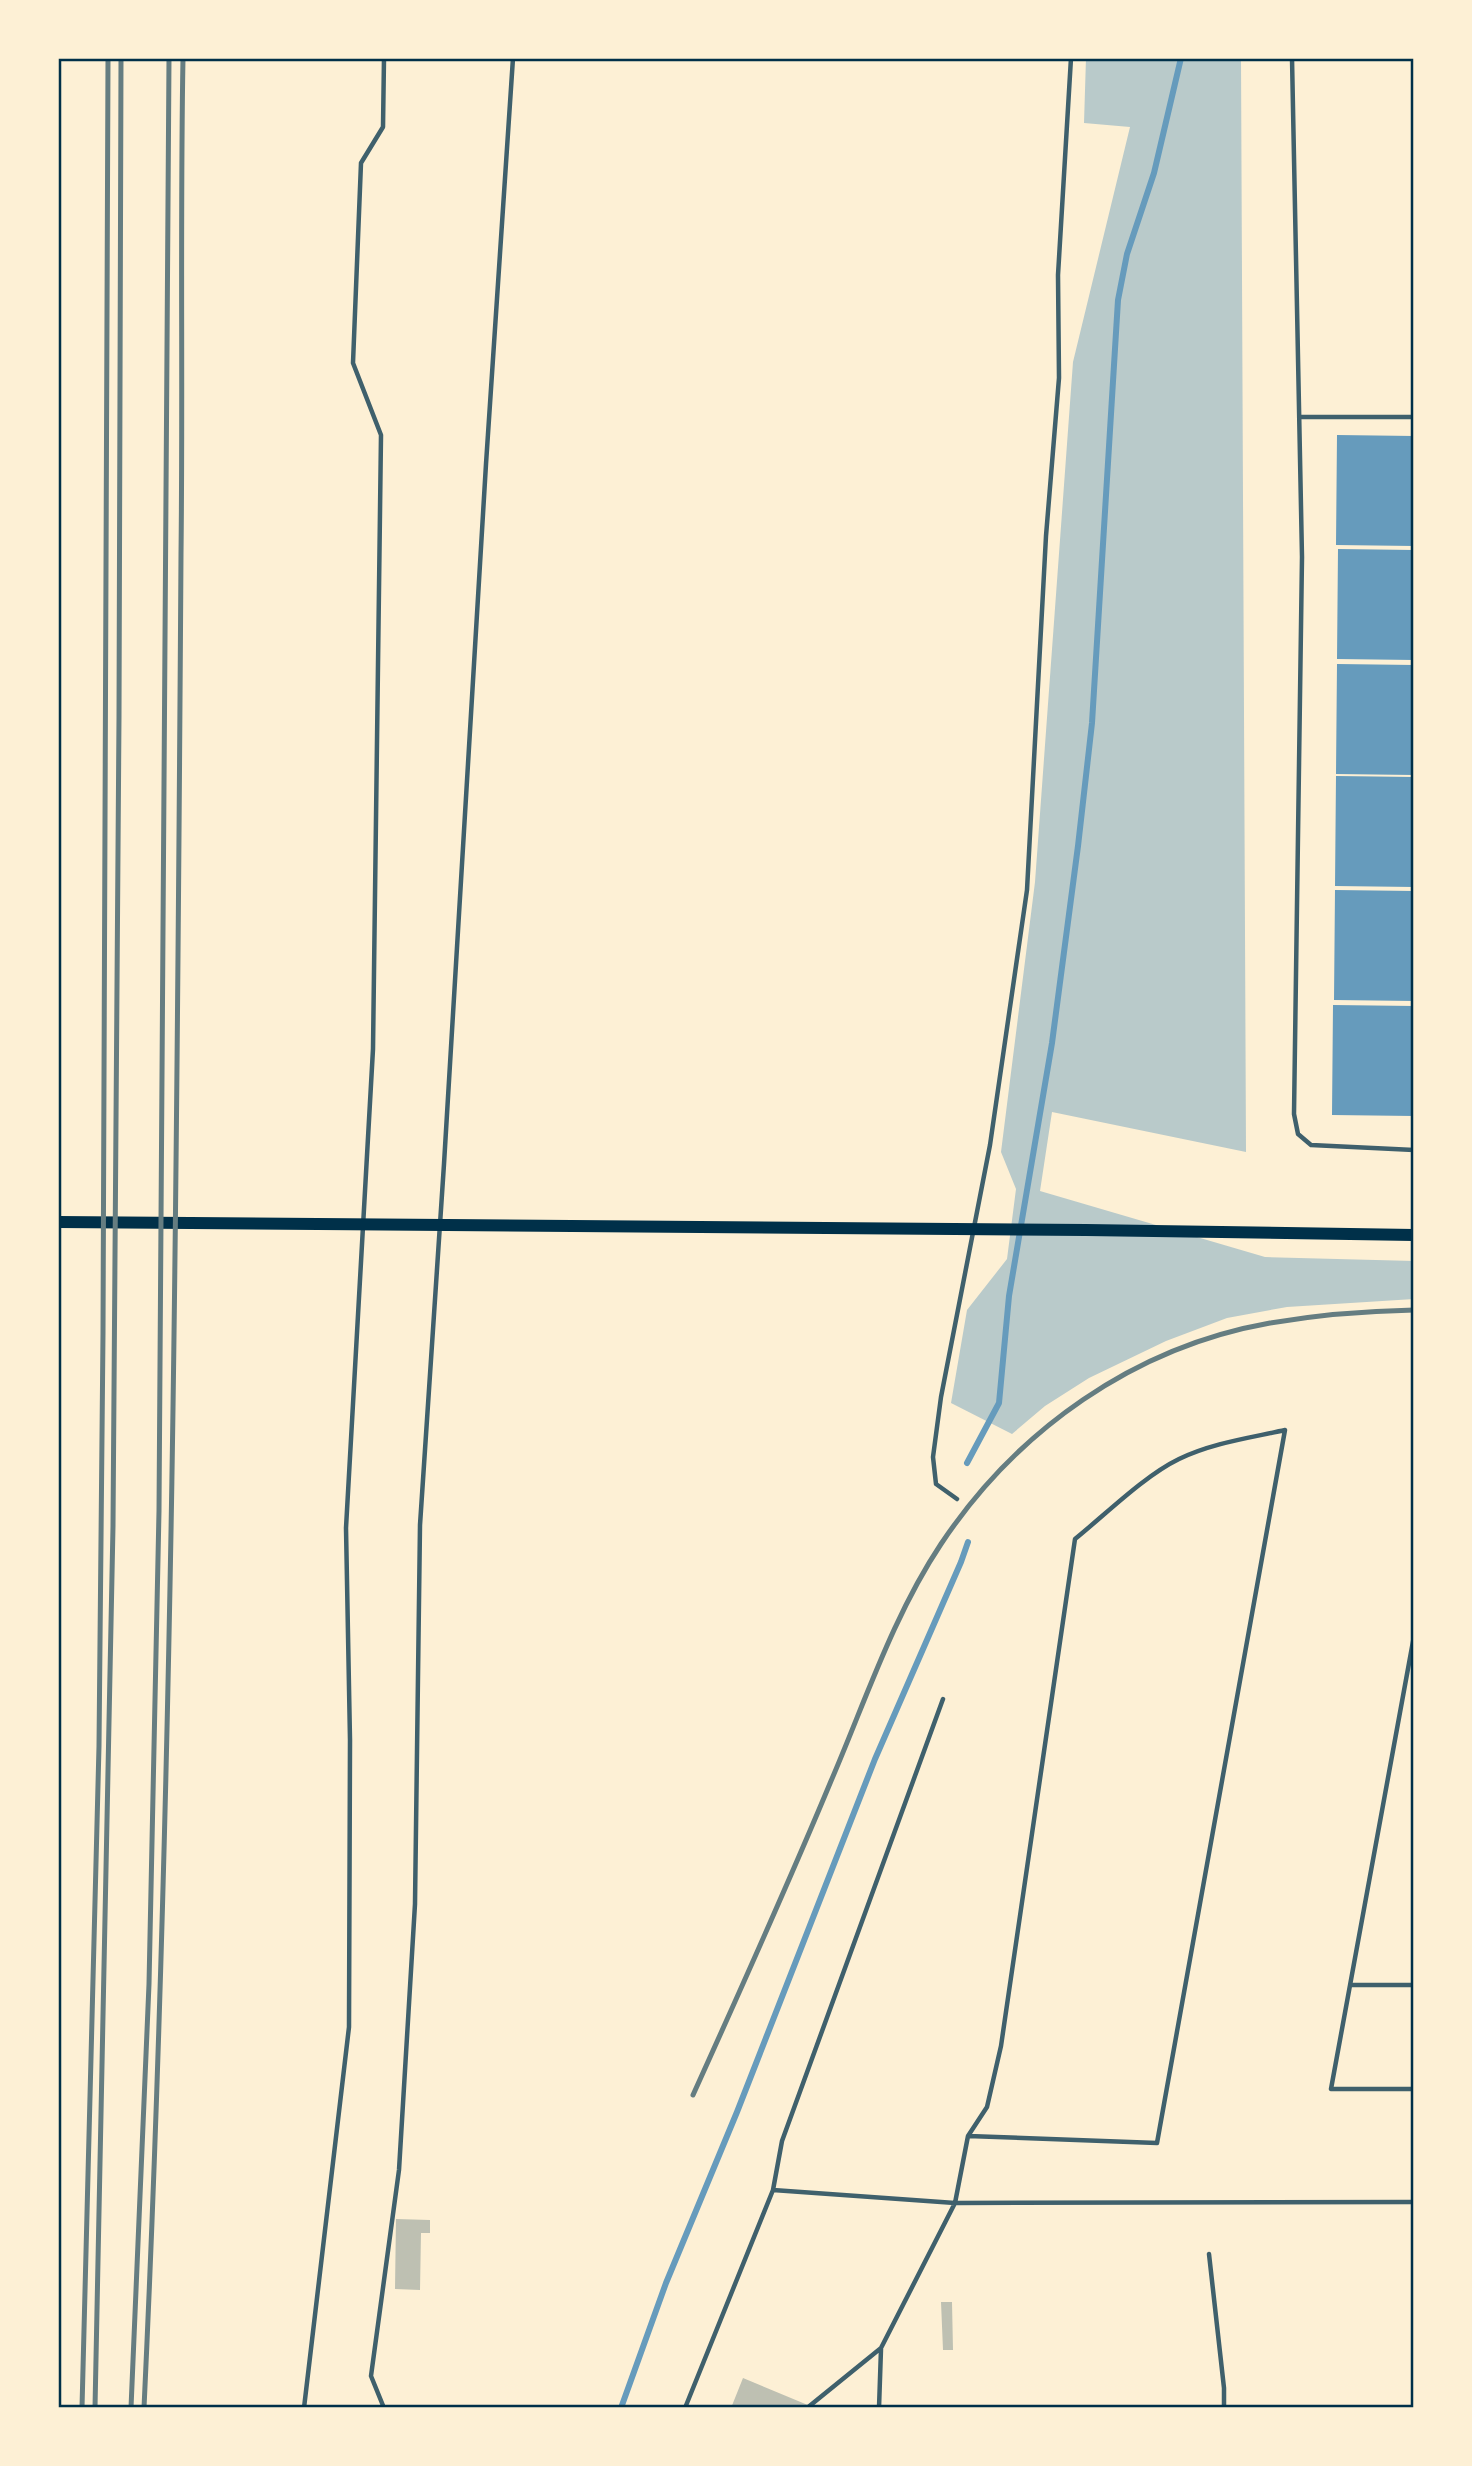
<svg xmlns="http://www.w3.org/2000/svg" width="1472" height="2466" viewBox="0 0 1472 2466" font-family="'Source Sans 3',sans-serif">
<rect width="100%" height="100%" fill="#fdf0d5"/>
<path fill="#b9caca" d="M1086 58H1241L1246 1152 1052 1112 1040 1191 1265 1257 1414 1261V1299L1287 1307 1227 1318 1166 1341 1089 1378 1045 1406 1012 1434 951 1403 967 1310 1007 1259 1016 1189 1001 1152 1035 882 1073 362 1130 127 1084 123Z"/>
<path fill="#669bbc" d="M1337 435 1414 436V546L1336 545Z
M1338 549 1414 550V660L1337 659Z
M1337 664 1414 665V775L1336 774Z
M1336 776 1414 777V887L1335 886Z
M1335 890 1414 891V1001L1334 1000Z
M1333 1005 1414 1006V1116L1332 1115Z"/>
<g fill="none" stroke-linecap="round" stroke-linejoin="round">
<path stroke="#669bbc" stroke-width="6" d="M967 1463 999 1403 1009 1296 1052 1043 1078 846 1092 723 1118 300 1127 254 1154 173 1181 58
M621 2408 666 2283 737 2112 875 1759 961 1562 968 1542"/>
</g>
<path fill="#bec0b2" d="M396 2219 430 2220V2233H421L420 2290 395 2289Z
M941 2302H952L953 2350H943Z
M743 2378 815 2408H731Z"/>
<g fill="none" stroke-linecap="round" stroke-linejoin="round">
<path stroke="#3f606c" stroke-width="4.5" d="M1292 58 1302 557 1294 1114 1298 1134 1311 1145 1414 1150
M1300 417H1414
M957 1499 936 1484 933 1457 941 1397 990 1145 1027 890 1046 536 1059 378 1058 275 1071 58
M1414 1636 1331 2089H1414
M943 1699 782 2141 773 2190 955 2203 968 2136 987 2107 1001 2046 1075 1539C1106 1514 1144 1476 1179 1459 1212 1443 1249 1438 1285 1430L1157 2143 968 2136
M1350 1985H1414
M1209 2254 1224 2388V2408
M304 2408 349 2027 350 1740 346 1528 373 1049 381 435 353 363 361 163 383 127 384 58
M384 2408 371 2376 399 2170 415 1904 420 1525 444 1164 486 464 513 58
M685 2408 773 2190
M807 2408 881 2348 955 2203 1414 2202
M879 2408 881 2349"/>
<path stroke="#003049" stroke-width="12" d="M58 1222 1086 1230 1414 1235"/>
<path stroke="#657d81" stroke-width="5" d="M693 2095C740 1991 787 1887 831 1781 865 1702 893 1616 941 1544 1017 1430 1134 1347 1270 1323 1317 1315 1366 1311 1414 1310
M82 2408 99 1746 103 1333 108 58
M95 2408 113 1526 119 717 121 58
M131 2408 149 1984 159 1511 169 58
M144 2408C173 1791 177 1172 181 554 183 389 180 223 183 58"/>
</g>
<rect width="1472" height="2466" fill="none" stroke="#fdf0d5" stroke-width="119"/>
<rect x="60" y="60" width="1352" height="2346" fill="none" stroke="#003049" stroke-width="2.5"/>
</svg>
